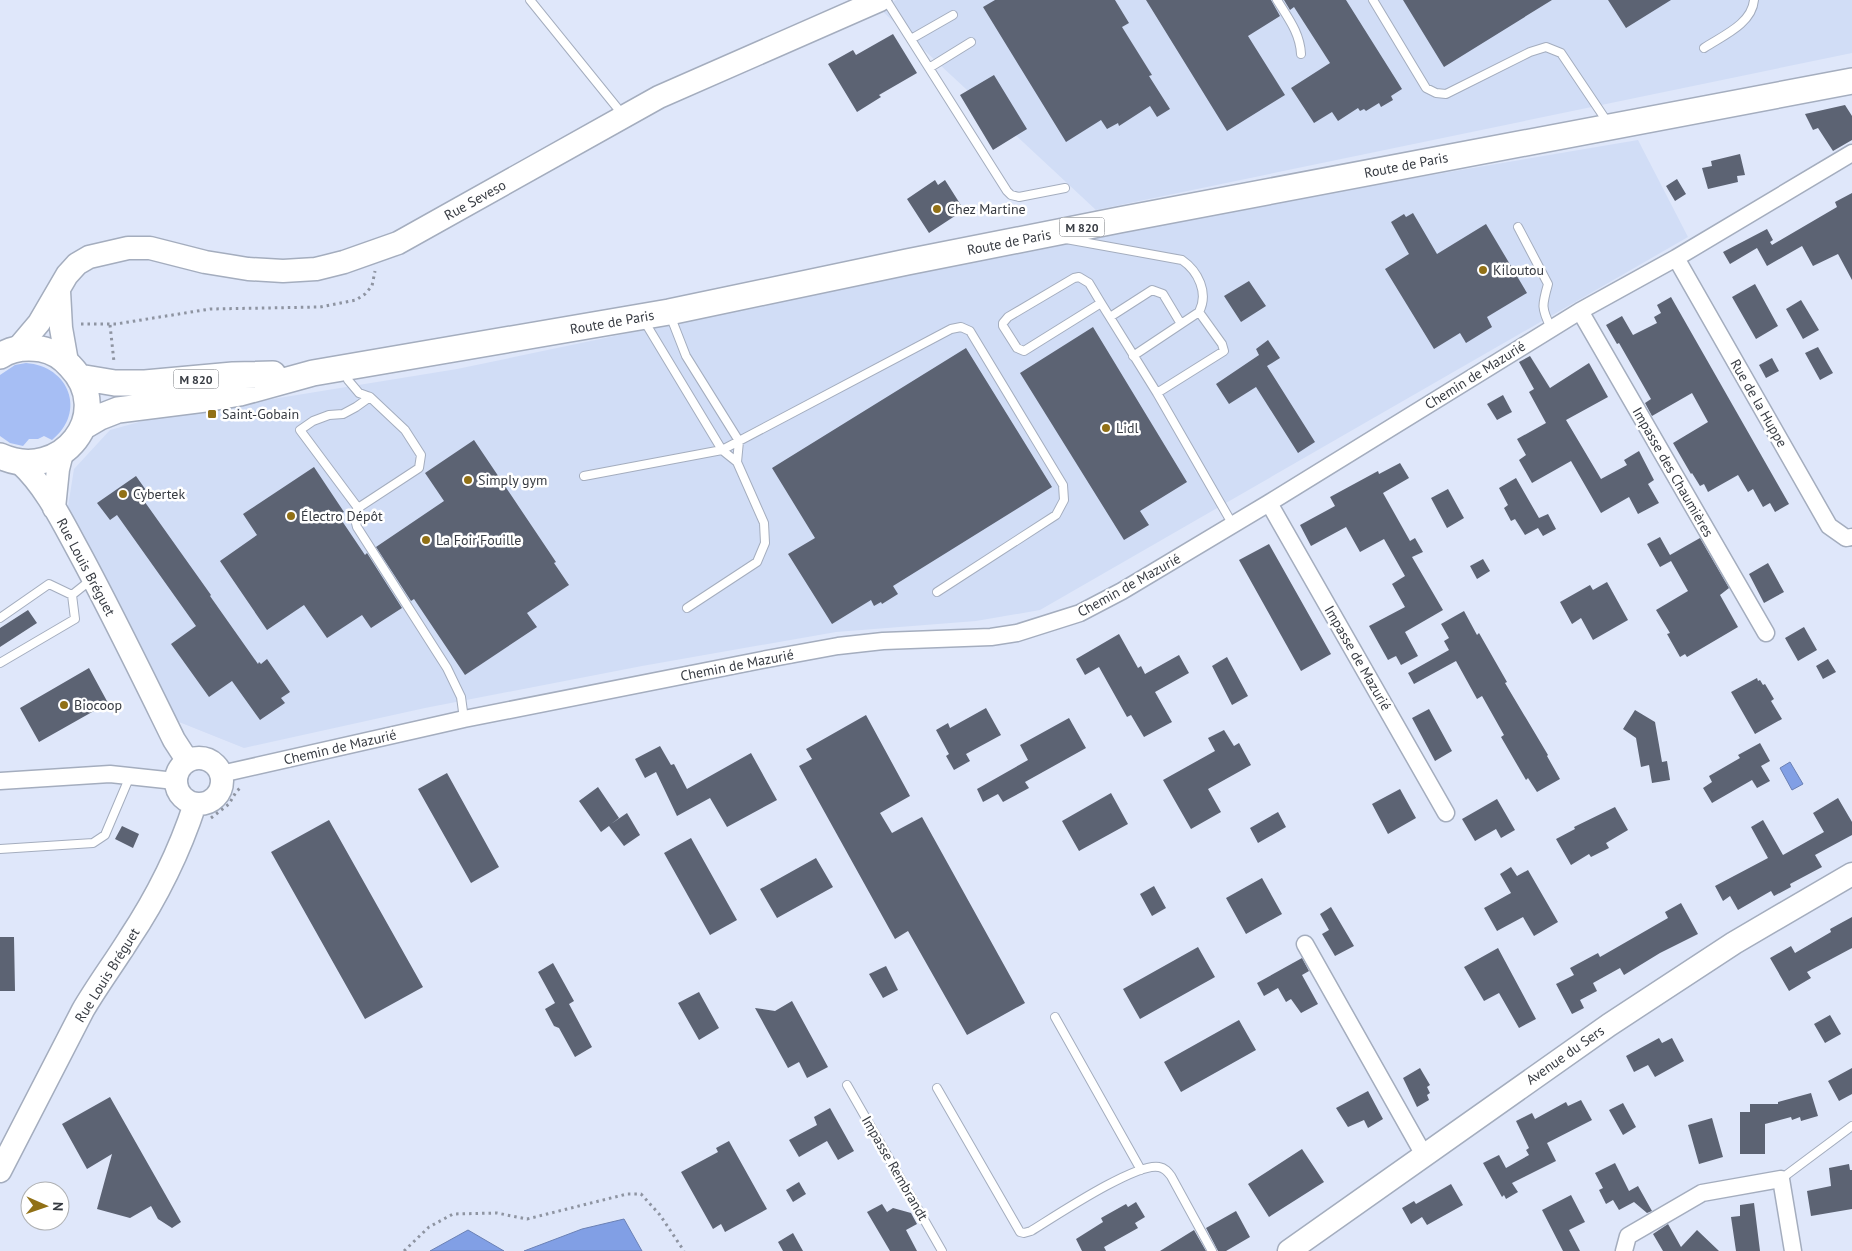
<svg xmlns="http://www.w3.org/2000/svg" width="1852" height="1251" viewBox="0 0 1852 1251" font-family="'PT Sans',sans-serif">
<rect width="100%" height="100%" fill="#dfe7fa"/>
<path fill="#d1ddf6" d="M896 0H1852V53L1096 210 879 8Z
M1638 140 1688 237 1040 610 976 621 836 632 642 666 425 708 244 748 179 722 67 513 74 469 110 430 150 419 457 369 930 270 1331 192Z"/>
<path fill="#a6bef4" d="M26 363C69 366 87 412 52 440L44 436 38 439H29L23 446 10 443 0 436V375L15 365Z"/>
<path fill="#819fe5" stroke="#6b81b4" d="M1790 762 1803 784 1792 790 1780 768Z
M624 1219 642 1251H524L582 1229Z
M468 1230 504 1251H430Z"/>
<path fill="#5c6373" d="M995 0H1115L1129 23 1122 27 1152 75 1149 76 1170 109 1157 117 1150 106 1119 126 1118 123 1107 129 1101 120 1066 142 983 7Z
M1146 0H1271L1280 16 1248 36 1285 95 1227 131Z
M1284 0H1346L1402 89 1391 96 1393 100 1381 107 1379 103 1366 111 1364 109 1360 111 1358 108 1338 121 1332 112 1314 123 1291 88 1330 63 1294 7 1290 10Z
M1403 0H1552L1444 67Z
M1608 0H1671L1626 28Z
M893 34 917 73 879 95 881 97 857 112 828 64 853 50 856 55Z
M994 75 1027 129 993 150 960 95Z
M1845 105 1852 116V140L1833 151 1818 128 1813 130 1805 114Z
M1740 154 1745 175 1737 176 1738 182 1708 189 1702 168 1712 166 1711 161Z
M1677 179 1686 194 1675 201 1666 186Z
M935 180 938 185 945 180 964 210 929 233 907 199Z
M1852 193V280L1838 254 1813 266 1802 246 1767 266 1757 248 1730 264 1723 252 1767 229 1773 240 1770 242 1772 245 1837 207 1835 202Z
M1413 213 1437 254 1486 224 1527 293 1487 317 1492 327 1466 343 1460 333 1434 349 1385 269 1409 254 1391 222 1404 214 1406 217Z
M1249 281 1266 306 1241 322 1224 296Z
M1755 284 1778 326 1756 339 1732 297Z
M1671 297 1789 504 1775 512 1770 503 1763 507 1753 489 1748 492 1738 475 1708 492 1704 484 1700 486 1692 473 1691 474 1673 443 1708 422 1692 393 1652 416 1645 403 1651 399 1619 343 1617 344 1606 325 1622 316 1633 335 1657 323 1654 317 1661 313 1657 305Z
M1801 300 1819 330 1803 339 1786 309Z
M1093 327 1187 482 1140 511 1149 525 1124 540 1020 373Z
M1268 340 1280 358 1267 366 1315 442 1298 453 1256 387 1229 404 1216 384 1259 355 1256 349Z
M1818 347 1833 373 1820 380 1805 353Z
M966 348 1052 487 893 586 898 594 882 604 881 602 874 606 871 600 832 624 788 554 815 538 772 468Z
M1530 356 1550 388 1589 363 1608 397 1566 420 1601 479 1627 465 1624 460 1639 451 1654 480 1648 484 1659 503 1638 514 1629 497 1601 513 1571 461 1532 483 1519 460 1526 455 1517 439 1546 423 1529 392 1534 389 1519 362Z
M1772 358 1779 371 1766 378 1759 365Z
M1503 395 1512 412 1497 420 1487 404Z
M474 440 556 562 554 563 569 585 527 613 537 627 465 675 414 599 411 601 376 547 444 501 425 473Z
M1400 463 1409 478 1383 493 1410 541 1415 538 1423 552 1412 557 1443 610 1405 632 1418 656 1401 665 1396 656 1388 660 1369 626 1405 607 1392 584 1405 576 1384 539 1360 552 1346 527 1311 546 1300 525 1335 506 1330 497 1378 471 1379 474Z
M314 467 344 512 338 515 365 555 367 553 402 608 371 628 362 615 327 638 304 605 267 630 220 561 257 535 243 514Z
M136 476 148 493 142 498 211 595 210 596 258 664 259 662 261 664 267 659 290 692 281 698 285 703 260 720 232 681 209 697 171 644 196 626 117 515 110 520 97 503Z
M1516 478 1539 518 1548 514 1556 529 1543 536 1538 528 1525 535 1515 519 1511 521 1504 508 1508 505 1499 488Z
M1448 489 1464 518 1447 528 1431 498Z
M1660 537 1670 555 1700 538 1729 588 1720 595 1738 627 1687 657 1685 654 1680 657 1667 634 1670 633 1656 610 1688 591 1671 561 1660 567 1647 544Z
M1269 544 1331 654 1301 671 1239 560Z
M1483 559 1490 571 1477 579 1470 566Z
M1768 563 1784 592 1764 603 1749 574Z
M1607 582 1628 620 1593 640 1581 618 1572 624 1560 602 1590 585 1593 590Z
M28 610 37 623 0 647V628Z
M1464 611 1477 635 1479 633 1507 682 1505 683 1548 755 1547 756 1560 779 1537 792 1528 778 1526 780 1501 737 1504 735 1482 696 1477 699 1456 661 1414 684 1408 673 1449 650 1444 641 1449 638 1441 624Z
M1804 627 1817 650 1798 661 1785 638Z
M1119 634 1138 668 1141 666 1145 674 1179 655 1189 673 1155 692 1172 722 1144 737 1131 715 1127 717 1099 667 1085 675 1076 659Z
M1227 657 1248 696 1232 705 1212 666Z
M1828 659 1836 672 1823 679 1816 666Z
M89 668 108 703 39 742 20 708Z
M1757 678 1758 681 1760 680 1763 685 1765 684 1774 699 1771 701 1782 719 1755 734 1731 692Z
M986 708 1001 735 966 754 970 761 954 770 946 756 949 754 936 730 948 723 950 728Z
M1429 709 1452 751 1435 761 1412 718Z
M1635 710 1655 722 1662 762 1667 761 1670 780 1652 783 1649 765 1641 767 1636 738 1623 729Z
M866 715 910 796 880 813 892 833 922 817 1025 1003 967 1035 908 931 895 939 799 766 812 759 806 749Z
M1069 718 1086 748 1025 782 1029 788 1003 802 998 794 983 802 977 789 1028 760 1020 745Z
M1224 730 1234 746 1239 743 1251 765 1208 789 1221 812 1191 829 1163 780 1215 751 1208 738Z
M1760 743 1770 761 1761 766 1770 781 1757 788 1752 780 1712 803 1703 788 1712 782 1709 776 1740 758 1738 755Z
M660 746 671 765 674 764 687 789 751 753 777 800 727 827 710 798 677 816 656 772 645 778 635 759Z
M447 773 499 867 471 883 418 789Z
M598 787 619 818 611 824 627 813 640 835 624 846 609 826 601 832 579 801Z
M1400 789 1416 818 1388 834 1372 804Z
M1111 793 1128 824 1079 851 1062 821Z
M1838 798 1852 822V835L1815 855 1822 867 1790 884 1791 887 1774 896 1771 891 1738 910 1730 896 1723 901 1715 886 1768 858 1751 827 1763 820 1783 855 1824 832 1813 813Z
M1497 799 1515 830 1501 838 1496 829 1475 841 1462 819Z
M1615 807 1628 830 1606 843 1609 848 1591 857 1589 854 1571 865 1556 839 1575 829 1574 827Z
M1278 812 1286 827 1258 843 1250 828Z
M329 820 423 987 365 1019 271 852Z
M122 826 139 834 133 848 115 839Z
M691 838 737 920 710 935 664 853Z
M816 858 833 887 777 918 760 889Z
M1511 867 1517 876 1528 870 1558 922 1534 936 1523 917 1497 931 1484 908 1511 893 1500 874Z
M1262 878 1282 914 1246 934 1226 898Z
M1154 886 1166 908 1152 916 1140 894Z
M1681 903 1698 934 1660 953 1624 975 1620 968 1593 983 1597 991 1580 1000 1584 1008 1572 1014 1556 984 1574 975 1570 968 1598 953 1600 957 1668 918 1665 912Z
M1331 907 1354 946 1335 956 1322 934 1329 930 1320 914Z
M1852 917V948L1807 972 1811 978 1789 991 1770 958 1791 946 1795 953 1831 932 1830 929Z
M0 937H14L15 991H0Z
M1198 947 1215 977 1140 1019 1123 989Z
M1498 948 1536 1019 1519 1028 1499 993 1484 1001 1464 967Z
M1302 958 1309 971 1302 975 1318 1004 1301 1013 1291 999 1286 1002 1278 988 1264 996 1257 983Z
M553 963 574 1001 569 1004 592 1047 575 1057 559 1028 554 1026 545 1009 555 1003 538 972Z
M886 966 898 990 883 998 869 974Z
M699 992 719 1028 699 1040 678 1003Z
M792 1001 828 1067 807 1078 799 1062 788 1068 755 1008 775 1011Z
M1830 1015 1841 1034 1825 1043 1814 1024Z
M1239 1020 1256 1050 1181 1092 1164 1062Z
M1659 1038 1662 1043 1672 1038 1684 1061 1655 1077 1648 1065 1634 1072 1626 1056Z
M1420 1068 1430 1085 1427 1087 1430 1093 1427 1095 1429 1100 1417 1107 1403 1078Z
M1852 1068V1094L1839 1101 1828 1081Z
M1368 1091 1383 1119 1368 1128 1364 1120 1348 1127 1336 1108Z
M1811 1093 1818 1116 1801 1121 1800 1117 1792 1120 1791 1117 1765 1124V1154H1740V1112H1750V1104H1778V1102Z
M110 1097 181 1222 172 1228 158 1219 151 1206 130 1218 97 1209 112 1154 87 1169 62 1124Z
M1581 1100 1592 1120 1547 1143 1556 1161 1512 1183 1518 1192 1506 1199 1504 1195 1502 1197 1483 1163 1499 1155 1506 1168 1529 1155 1526 1150 1529 1148 1516 1121 1532 1113 1535 1119 1566 1102 1568 1106Z
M1623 1103 1636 1127 1623 1135 1609 1110Z
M830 1108 854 1151 838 1160 827 1141 799 1157 789 1140 817 1125 814 1117Z
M1712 1118 1723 1157 1699 1164 1688 1125Z
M729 1141 767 1209 725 1232 721 1224 713 1229 681 1172 718 1152 716 1148Z
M1302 1149 1324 1182 1269 1217 1248 1184Z
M1615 1163 1629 1191 1638 1186 1652 1211 1647 1213 1634 1202 1619 1210 1613 1200 1606 1204 1599 1190 1603 1188 1595 1173Z
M1849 1164 1850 1170H1852V1209L1811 1216 1807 1191 1831 1186 1829 1168Z
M799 1182 806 1194 793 1202 786 1190Z
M1451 1184 1463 1205 1427 1225 1422 1217 1411 1224 1402 1208 1414 1201 1416 1204Z
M1571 1195 1585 1222 1569 1230 1580 1251H1563L1542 1210Z
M1136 1202 1145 1217 1135 1223 1138 1228 1104 1247 1106 1251H1082L1076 1239 1103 1222 1101 1218 1126 1204 1128 1207Z
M1754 1203 1760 1251H1736L1731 1217 1740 1216V1205Z
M882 1204 887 1212 893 1208 911 1213 917 1224 906 1230 917 1251H890L867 1212Z
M1236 1211 1250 1237 1226 1251H1218L1206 1228Z
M1668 1224 1681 1247 1697 1230 1719 1251H1663L1653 1234Z
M1194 1230 1206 1251H1160Z
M793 1233 803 1251H783L778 1242Z"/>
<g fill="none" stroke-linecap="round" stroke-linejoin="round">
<defs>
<path id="lane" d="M530 0 623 115
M886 0 1007 191 1011 195 1019 197 1065 188
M1277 0C1288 18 1300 33 1301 54
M1373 0 1426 88 1436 93 1446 94 1530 52 1546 47 1561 53 1608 123
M911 39 953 15
M1704 48C1722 36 1752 24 1754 0
M929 68 971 42
M1518 227 1548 284C1542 305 1541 308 1551 328
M1066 239 1182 260C1198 271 1209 293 1199 312L1133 356
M1101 303 1024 351 1017 348 1003 326V323L1008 317 1074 278 1079 277 1089 283 1101 303 1157 393 1233 525
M670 315 686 356 739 441 737 462
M1110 317 1152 290 1163 294 1181 324
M643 319 722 450 737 462 764 523 765 543 757 562 687 608
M346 370 348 380 359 393 370 397 405 430 421 455 419 468 358 508 354 515 357 527 447 668 461 697 464 719
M1157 393 1224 351 1222 344 1199 312
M584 476 722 450 951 329 961 327 970 331 1063 485 1064 500 1056 515 937 592
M358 508 300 430 313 421 329 415 343 414 356 407 370 397
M72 595 92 579
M0 618 49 584 72 595
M0 663 75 619 72 595
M0 849 93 843 105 835 130 776
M1055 1017 1141 1170
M847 1085 942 1251
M937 1088 1020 1232 1024 1233 1031 1231C1054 1217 1136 1162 1159 1167 1165 1168 1168 1172 1171 1176L1212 1251
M1781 1179 1852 1126"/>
<path id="street" d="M1676 258 1829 526 1846 538 1852 537
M1580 311 1766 633
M1269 503 1446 813
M221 774 464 719 762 660 838 646 883 641 991 637 1017 633 1080 613 1122 591 1269 503 1580 311 1676 258 1852 153
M0 781 110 774 175 781
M1305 944 1424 1155
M1624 1251 1628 1236 1702 1193 1781 1179 1793 1251"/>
<path id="secondary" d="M59 291 61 328 67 362
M17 349 39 323 67 275 77 264 89 257 128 248H150L205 262 248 269 283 271 316 269 344 262 398 243 659 97 880 0
M20 463C46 487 62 521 79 552 112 613 143 677 174 740L187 760
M54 508 58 469 62 453
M176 781a23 23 0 1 1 46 0a23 23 0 1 1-46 0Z
M0 1171 83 1010C97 986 114 963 129 939 157 897 179 853 195 804
M1289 1251 1609 1025 1734 943 1852 874"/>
<path id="primary" d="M0 356C12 348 27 347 41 349 52 351 63 358 70 366 116 413 62 484 0 456
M79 377 115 383H145L233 375 273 374
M83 427 100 417 118 410 205 399 240 393 313 373 669 312 907 262 1119 220 1852 81"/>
</defs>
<use href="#lane" stroke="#a4adbe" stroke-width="10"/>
<use href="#street" stroke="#a4adbe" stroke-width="19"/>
<use href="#secondary" stroke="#a4adbe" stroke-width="25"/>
<use href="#primary" stroke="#a4adbe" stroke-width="28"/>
<path stroke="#8e94a1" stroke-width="3" stroke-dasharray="2.5 4" stroke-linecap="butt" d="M81 324H116L210 309 320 307 356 300 365 294 372 286 375 271
M110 325 114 362
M211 818 229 804 236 792 241 787
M404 1251 429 1227 453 1214 497 1213 527 1219 627 1194H641L660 1215 684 1251"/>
<use href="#lane" stroke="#fff" stroke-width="8"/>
<use href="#street" stroke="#fff" stroke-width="16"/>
<use href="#secondary" stroke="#fff" stroke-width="22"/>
<use href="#primary" stroke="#fff" stroke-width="25"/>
</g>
<g fill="#917016" stroke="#fff" stroke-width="2">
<circle cx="937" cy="209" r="5"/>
<circle cx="1483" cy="270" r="5"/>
<rect x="207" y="409" width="10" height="10" rx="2.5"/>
<circle cx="1106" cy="428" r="5"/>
<circle cx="468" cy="480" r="5"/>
<circle cx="123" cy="494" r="5"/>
<circle cx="291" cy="516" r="5"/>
<circle cx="426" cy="540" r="5"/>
<circle cx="64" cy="705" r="5"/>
</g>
<g text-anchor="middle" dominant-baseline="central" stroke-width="5" stroke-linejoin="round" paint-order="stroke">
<g fill="#fff" stroke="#73767b" stroke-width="1">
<rect x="1059.5" y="217.5" width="45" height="19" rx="4"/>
<rect x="173.5" y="369.5" width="45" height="19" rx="4"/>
</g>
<g font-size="12" font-weight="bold" fill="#373b42">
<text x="1082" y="227">M 820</text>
<text x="196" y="379">M 820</text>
</g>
<g font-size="14" fill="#373b42" stroke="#fff">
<text transform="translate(1406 165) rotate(-11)">Route de Paris</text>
<text transform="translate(475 200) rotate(-29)">Rue Seveso</text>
<text transform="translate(1009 242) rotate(-11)">Route de Paris</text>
<text transform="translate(612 322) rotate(-10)">Route de Paris</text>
<text transform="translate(1475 375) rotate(-32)">Chemin de Mazurié</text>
<text transform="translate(1759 403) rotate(60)">Rue de la Huppe</text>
<text transform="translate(1673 472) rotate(60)">Impasse des Chaumières</text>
<text transform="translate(86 567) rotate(62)">Rue Louis Bréguet</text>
<text transform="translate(1129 585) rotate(-29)">Chemin de Mazurié</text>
<text transform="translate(1358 658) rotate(60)">Impasse de Mazurié</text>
<text transform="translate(737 665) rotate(-11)">Chemin de Mazurié</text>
<text transform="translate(340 747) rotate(-13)">Chemin de Mazurié</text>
<text transform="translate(107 975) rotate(-58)">Rue Louis Bréguet</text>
<text transform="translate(1565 1055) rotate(-35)">Avenue du Sers</text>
<text transform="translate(895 1168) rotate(60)">Impasse Rembrandt</text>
</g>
<g font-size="14" fill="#373b42" stroke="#fff" text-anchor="start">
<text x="947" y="209">Chez Martine</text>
<text x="1493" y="270">Kiloutou</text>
<text x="222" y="414">Saint-Gobain</text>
<text x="1116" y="428">Lidl</text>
<text x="478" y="480">Simply gym</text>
<text x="133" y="494">Cybertek</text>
<text x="301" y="516">Électro Dépôt</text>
<text x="436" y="540">La Foir'Fouille</text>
<text x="74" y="705">Biocoop</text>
</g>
</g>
<g transform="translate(45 1206) rotate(92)"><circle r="24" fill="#ffffff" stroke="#afb1b3"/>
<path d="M0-4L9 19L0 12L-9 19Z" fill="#917016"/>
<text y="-8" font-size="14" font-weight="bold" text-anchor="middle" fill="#373b42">N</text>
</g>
</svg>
